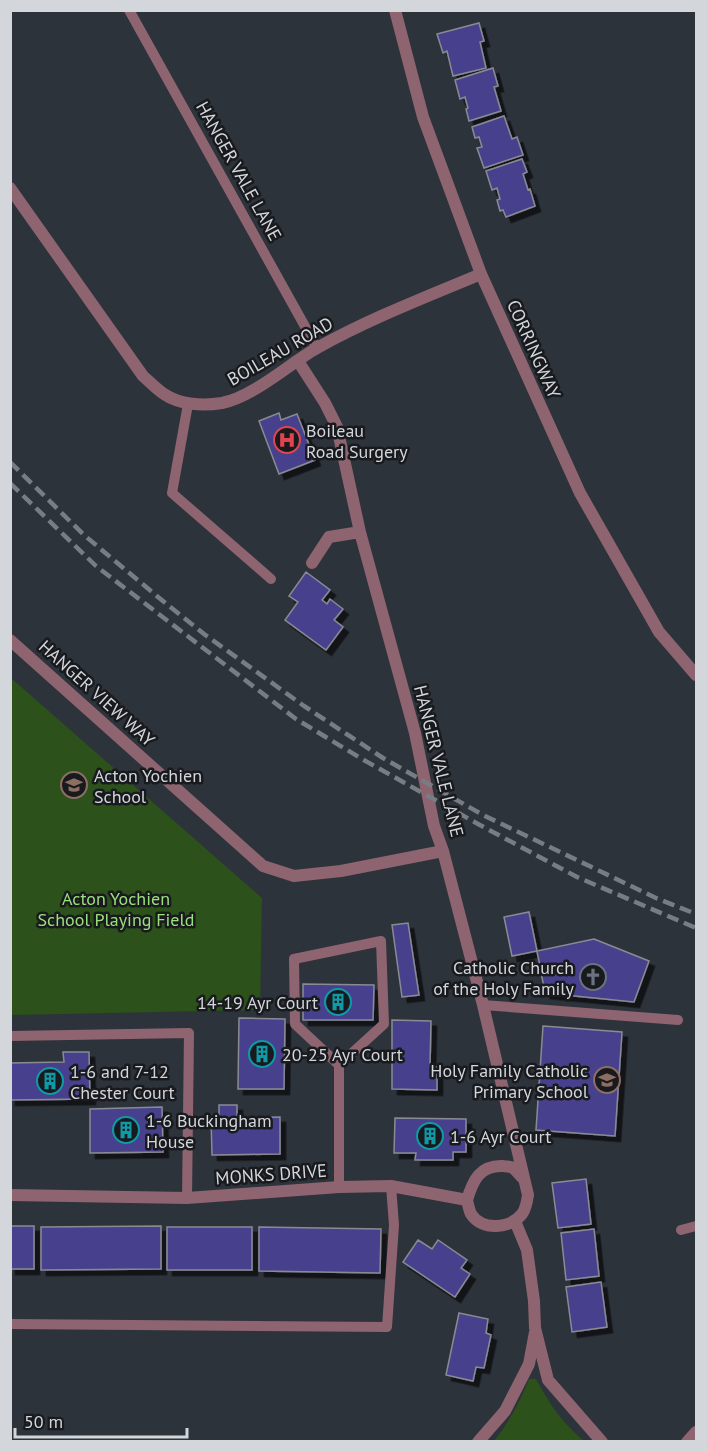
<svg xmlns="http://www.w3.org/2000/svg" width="707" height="1452" viewBox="0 0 707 1452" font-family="'PT Sans',sans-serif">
<defs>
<filter id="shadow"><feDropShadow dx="5.5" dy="5.5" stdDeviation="0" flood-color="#0009"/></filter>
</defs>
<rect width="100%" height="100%" fill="#2d333a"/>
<path fill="#2c511a" d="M11 678 262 898 260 1010 11 1015Z
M529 1379H536C550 1405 562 1422 584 1441H494C509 1422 520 1402 529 1379Z"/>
<path fill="#47408c" stroke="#8a8a95" stroke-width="1.5" filter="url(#shadow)" d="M479 23 484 41 480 42 486 68 453 76 447 51 443 53 437 34Z
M493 68 498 86 494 87 501 111 469 121 466 109 468 108 465 97 460 99 455 80Z
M504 116 512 139 517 137 523 155 484 168 477 148 482 147 479 137 475 138 472 127Z
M522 159 527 172 523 174 528 190 530 189 535 206 506 217 503 210 500 211 497 200 500 199 497 188 492 190 486 171Z
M279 413 281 420 297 414 315 460 279 474 259 421Z
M306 572 330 590 322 600 327 604 330 599 343 609 334 620 343 627 326 650 285 620 298 602 289 596Z
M529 912 537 951 512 956 504 917Z
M408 923 419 995 402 997 392 925Z
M594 939 649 961 634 1002 545 993 537 951Z
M303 984 374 985 373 1020H303Z
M239 1018 285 1019 284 1089H238Z
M392 1020 431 1021 430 1067H437V1090L392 1089Z
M543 1026 622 1032 615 1136 536 1130Z
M63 1052H89L90 1099 10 1100V1063L64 1062Z
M219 1105H237V1118L280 1117V1154L212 1155 211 1118 219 1117Z
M162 1107 163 1152 90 1153V1109Z
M395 1118 466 1119V1152H453V1160H415L416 1153H394Z
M586 1179 591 1224 558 1228 552 1183Z
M10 1226H34V1269H10Z
M161 1226V1269L41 1270V1227Z
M167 1227H252V1270H167Z
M259 1227 381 1229 380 1273 259 1271Z
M594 1229 599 1276 566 1280 561 1233Z
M418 1240 432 1249 438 1240 467 1260 461 1268 470 1274 455 1297 403 1262Z
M601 1282 607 1327 572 1332 566 1287Z
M459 1313 488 1319 486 1333 491 1335 484 1368 476 1367 473 1381 446 1375Z"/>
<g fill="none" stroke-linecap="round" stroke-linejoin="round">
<path stroke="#8d646f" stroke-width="10" d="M129 10 317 348
M188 404 172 493 271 579
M483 1005 678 1020
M10 1036 189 1033 187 1198
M339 1187V1065L384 1024 381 941 294 959 295 1024 339 1065
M681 1230 696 1226
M10 1324 387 1327 394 1225 391 1186"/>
<path stroke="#8d646f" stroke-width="12" d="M395 10 423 117 481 274 580 493 659 632 696 675
M10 188 143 376C150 382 156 389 164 394 180 405 203 406 222 403 253 397 289 364 317 348 369 319 426 297 481 274
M298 361 325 403 337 427 360 532 415 733 434 826 443 851 483 1005 528 1195C527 1202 526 1209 522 1214 510 1229 482 1231 471 1214 469 1210 468 1204 467 1200
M312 563 329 537 360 532
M10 640 263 866 294 876 341 871 443 851
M10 1195 187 1198 339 1187 391 1186 467 1200
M467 1200C473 1180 480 1165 503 1166 507 1167 510 1166 513 1168 517 1171 520 1176 524 1179
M515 1221 527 1250 534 1301 535 1328 548 1380 602 1442
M478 1442 505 1411 529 1364 535 1332
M687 1442 696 1432"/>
<path stroke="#787d83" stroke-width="4.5" stroke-dasharray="12 6" stroke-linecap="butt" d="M10 462 84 535 158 597 204 634 304 706 383 758 483 815 656 898 696 914
M10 483 96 566 296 719 362 759 478 824 577 877 696 928"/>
</g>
<defs>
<symbol id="hospital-ring" viewBox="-11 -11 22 22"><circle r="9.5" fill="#181a1e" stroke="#e0444e" stroke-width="1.5"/><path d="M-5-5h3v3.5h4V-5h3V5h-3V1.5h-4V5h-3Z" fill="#e0444e"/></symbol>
<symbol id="school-ring" viewBox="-11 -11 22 22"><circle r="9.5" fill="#181a1e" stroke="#8d6e63" stroke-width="1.5"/><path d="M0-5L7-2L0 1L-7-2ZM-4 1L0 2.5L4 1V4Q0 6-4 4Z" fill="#8d6e63"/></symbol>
<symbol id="church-ring" viewBox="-11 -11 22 22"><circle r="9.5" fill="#181a1e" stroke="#6b7280" stroke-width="1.5"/><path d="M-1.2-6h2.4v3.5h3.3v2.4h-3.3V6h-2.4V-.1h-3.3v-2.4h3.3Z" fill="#6b7280"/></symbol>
<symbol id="building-ring" viewBox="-11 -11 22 22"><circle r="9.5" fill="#181a1e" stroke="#0f9aa8" stroke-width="1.5"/><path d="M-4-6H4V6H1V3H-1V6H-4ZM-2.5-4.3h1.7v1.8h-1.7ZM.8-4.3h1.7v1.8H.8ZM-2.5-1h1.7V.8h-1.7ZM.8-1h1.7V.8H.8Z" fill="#0f9aa8"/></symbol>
</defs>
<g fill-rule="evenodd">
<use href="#hospital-ring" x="272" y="425" width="30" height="30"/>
<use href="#school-ring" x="59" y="770" width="30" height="30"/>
<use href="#church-ring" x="578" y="962" width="30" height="30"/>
<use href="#building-ring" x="323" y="987" width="30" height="30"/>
<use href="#building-ring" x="247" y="1039" width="30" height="30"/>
<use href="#school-ring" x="592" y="1065" width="30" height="30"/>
<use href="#building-ring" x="35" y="1066" width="30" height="30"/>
<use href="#building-ring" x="111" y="1115" width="30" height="30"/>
<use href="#building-ring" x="415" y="1121" width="30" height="30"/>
</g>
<g text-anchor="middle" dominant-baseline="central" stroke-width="5" stroke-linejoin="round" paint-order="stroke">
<g font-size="18" fill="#d3d7db" stroke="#181a1e">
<text transform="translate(239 171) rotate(61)">HANGER VALE LANE</text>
<text transform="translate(534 349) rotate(66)">CORRINGWAY</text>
<text transform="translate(280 351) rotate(-30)">BOILEAU ROAD</text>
<text transform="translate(97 693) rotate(42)">HANGER VIEW WAY</text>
<text transform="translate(439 761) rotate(76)">HANGER VALE LANE</text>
<text transform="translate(271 1174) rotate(-4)">MONKS DRIVE</text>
</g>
<g font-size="18" fill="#d3d7db" stroke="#181a1e" text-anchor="start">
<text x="306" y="430">Boileau<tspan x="306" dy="21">Road Surgery</tspan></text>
<text x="94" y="775">Acton Yochien<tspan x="94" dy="21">School</tspan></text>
<text x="574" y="967" text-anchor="end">Catholic Church<tspan x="574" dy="21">of the Holy Family</tspan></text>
<text x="318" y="1002" text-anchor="end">14-19 Ayr Court</text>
<text x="282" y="1054">20-25 Ayr Court</text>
<text x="588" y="1070" text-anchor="end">Holy Family Catholic<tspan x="588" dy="21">Primary School</tspan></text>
<text x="70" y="1071">1-6 and 7-12<tspan x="70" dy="21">Chester Court</tspan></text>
<text x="146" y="1120">1-6 Buckingham<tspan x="146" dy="21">House</tspan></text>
<text x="450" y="1136">1-6 Ayr Court</text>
</g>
<g font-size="18" fill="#9ae17c" stroke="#181a1e">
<text x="116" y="898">Acton Yochien<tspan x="116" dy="21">School Playing Field</tspan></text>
</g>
</g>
<rect width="707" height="1452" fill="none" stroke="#d3d7db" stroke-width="24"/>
<path d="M15 1428v9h172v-9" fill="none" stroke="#d3d7db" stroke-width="3"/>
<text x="24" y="1428" font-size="18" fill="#d3d7db" stroke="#181a1e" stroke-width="4.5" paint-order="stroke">50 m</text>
</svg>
